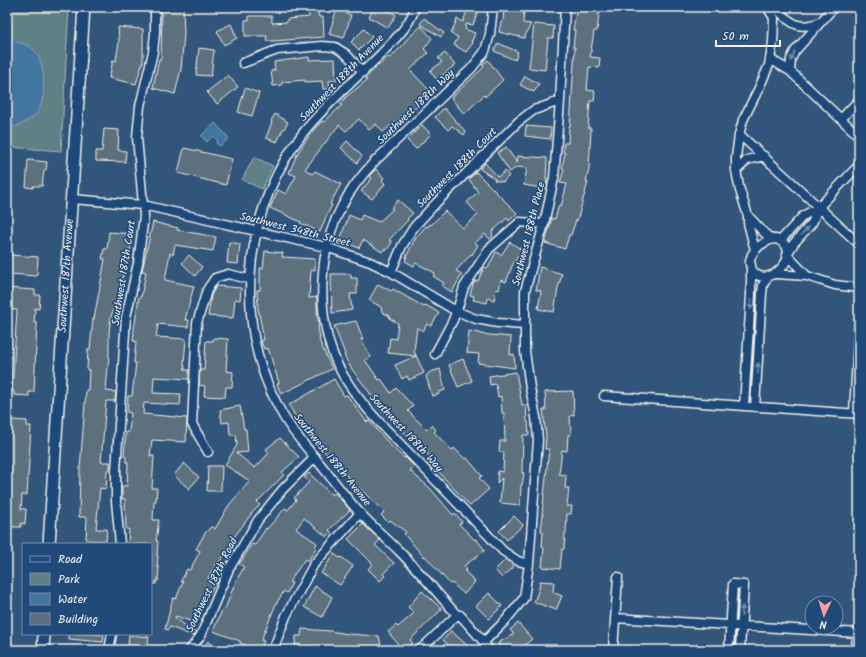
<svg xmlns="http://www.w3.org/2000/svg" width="866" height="657" viewBox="0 0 866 657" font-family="Kalam,sans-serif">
<rect width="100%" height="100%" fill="#31557b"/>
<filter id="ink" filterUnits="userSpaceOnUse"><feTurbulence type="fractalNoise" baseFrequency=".025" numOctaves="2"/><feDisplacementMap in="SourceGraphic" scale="8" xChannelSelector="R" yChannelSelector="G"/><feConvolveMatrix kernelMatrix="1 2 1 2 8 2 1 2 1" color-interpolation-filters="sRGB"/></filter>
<g filter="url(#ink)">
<path fill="#5f8084" stroke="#aab8b6" d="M7 7H69L61 151 7 147Z
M254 157 273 166 262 189 242 180Z"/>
<path fill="#4375a0" stroke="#8aa7bd" d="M7 40C15 42 27 43 33 49 46 59 47 101 37 113 31 120 16 128 7 128Z
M215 123 229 138 220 146 216 143 218 141 213 136 207 142 201 136Z"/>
<path fill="#5c6f7e" stroke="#f4f1e8" d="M162 7H183L184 34 181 69 175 94 153 88 159 59H161Z
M375 7H382L396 15 388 28 369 17Z
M577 7H601L600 14H599L597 31H594L590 57 600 58 599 68 589 67 587 90 595 91 594 101H590L588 128H591L589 169 586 182H588L577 221 576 220 571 235H569L565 249 545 243 552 218 555 219 559 205 561 206 567 184 560 183 564 169 562 168 565 153 563 152 564 143H568L569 126H570L575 47H573L575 30H573Z
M337 8 347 11 346 14 351 15 344 38 329 34Z
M468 8 478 12 473 25 466 24 465 29 475 33 472 41H471L473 43 466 52 454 45 458 37 451 34 457 19 463 22Z
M504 8 524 9 523 23 531 24 524 38 499 32 501 22H503Z
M318 11 319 17H323L324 37 273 41H266L267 36H245V20H249V16H272V23L287 22V19L309 17V12Z
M424 18 444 33 441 37 420 24Z
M231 24 237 38 224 45 217 31Z
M534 24 554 26 553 38H548L545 70 529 68Z
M421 26 432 38 424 49 428 53 410 70 429 90 415 102 418 106 410 112 409 111 383 132 376 124 369 130 359 119 346 131 339 125 305 169 312 174 315 171 341 184 330 204 332 205 326 217 320 232 300 223 301 222 270 208 278 190 286 194 296 176 289 173 297 154 311 133 322 121 324 122 342 105 340 104 346 97 367 80 365 78 388 57 390 58 405 43 404 42Z
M118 27 143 29V61L136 84 109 78 113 60 116 61 119 41Z
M364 29 372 37 359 50 351 42Z
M498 43 518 52 515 60 494 51Z
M199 48 214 50 211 76 196 75Z
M445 53 455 65 437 80 430 71 442 62 438 58Z
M309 57V60L335 59 336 81H329L330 89H323L322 81 305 82V80L282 82V85L273 86 271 71 275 70 274 62Z
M488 60 503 80 485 97 484 95 464 114 451 98 484 67 482 65Z
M228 75 238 87 217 104 207 92Z
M525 76 539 84 534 92 520 85Z
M245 88 259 93 252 116 238 112Z
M444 108 466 132 464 135 452 126 448 130 435 117Z
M275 114 288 122 284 129H283L277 142 266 138 272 122 271 121Z
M422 125 431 134 416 149 407 140Z
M526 126 551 128 550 139 525 136Z
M104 129 119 130 118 150 126 151 125 162 96 161V151H102Z
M347 141 362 156 357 163 341 148Z
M506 147 517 163 518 156 547 158 546 178H547L546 189 524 185 527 168 517 167 510 172 497 153Z
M184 148 232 159 226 185 178 173Z
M28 160 47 162 46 170H44L42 186H33V188L26 187Z
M485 163 498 177 505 171 509 176 503 182 494 180 495 179 480 169Z
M376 169 384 178 382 180 385 184 372 199 361 191 372 178 369 176Z
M476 172 517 213 509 221 507 218 492 232 493 236 490 239 485 234 475 243 478 245 472 255 471 254 456 271 462 274 452 292 442 286 444 283 433 276 435 273 416 263 414 266 405 261 407 257H406L415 239 426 226 428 227 430 224 431 225 445 211 463 228 478 215 467 202 478 192 469 179Z
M398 200 413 213 407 219 408 220 389 240 392 242 387 250 384 249 382 252 363 240 359 248 340 240 349 215 360 220 362 215 379 222 393 209 391 208Z
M153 222 178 228 177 230 216 237 213 251 175 245 173 255 170 253 165 280 194 286 185 320H189L188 327 158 324 156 337 186 339 184 363 185 370H189V379L154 377 153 393 181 394 180 405 144 403 143 414 187 418 186 442 152 440 150 456H154L152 488H157L156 501H154L153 520H159L156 541H158L157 556H158L157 567H159L158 581H156V584H151V544H128L129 529H126L125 499H122V486H127L128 462H126V457L124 456 126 432H129L131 413 127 412 128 396H132L136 363H134L136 341H133L134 330 139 297H141L146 272 142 271Z
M109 232 133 234 128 262H126L118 297H117L111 317 109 331V356L106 391 116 392 115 399V401H106L101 462H110V470H107L106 489 100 488 96 529H107L106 541 86 540 87 517H79L80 469 86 390H88L89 370H87L88 349H90L93 319H94L105 259H102L104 249H107Z
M229 242 240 244 238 264 227 263Z
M510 242 522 250 512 266 506 282 501 280 499 290 496 289 494 300 488 298 487 303 473 300 474 296 470 295 473 284 475 281H478L484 267 488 268 496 252 501 255Z
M265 251 283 253 282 257 315 259V270H311L309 298 317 297V313L319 326H318L320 339 319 340 332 369 281 394 277 384 279 383 268 348 264 349 261 341 264 340 258 308 257 290H260V268H263Z
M10 255 38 257 37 276 9 274Z
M189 255 202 267 195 276 182 263Z
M540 267 562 274 558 288 554 312 538 309 541 291 536 290Z
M331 274H351V278H357V294H350L352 310 332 313Z
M378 284 391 291 393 289 424 307 426 305 439 313 431 326 427 324 423 331 417 327 414 351 424 373 409 380 407 376 402 379 395 365 416 356 388 353 390 338 396 339 398 323 389 318 390 316 382 312 381 307 369 300Z
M216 286 241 288 240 300 235 299 233 318 208 316 211 296Z
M7 288 35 290V295H40L39 309 35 308 34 323H37L34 392H29V396L14 395V391H12L17 310 7 309Z
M356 321 363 339H361L371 357 365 360 379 380 381 379 391 393 396 388 413 406 408 411 427 430 432 425 436 430 434 432 452 451 454 448 465 459 467 458 482 476 479 478 489 489 470 506 435 468 433 470 428 465 433 460 420 446 419 447 377 406 378 405 367 389 351 368 344 355 345 354 334 326Z
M469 331 480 333V334L511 337 510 355 514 354 515 368 478 363 479 354 467 353Z
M214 338 228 339 226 371 233 372 232 387H226L225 397 204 396 205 386 199 385 200 370H204L206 341H213Z
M463 359 472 381 458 387 449 365Z
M440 369 445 390 439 392V394L432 396 426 376 430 372Z
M516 372 522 405H526L527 422H528L529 435H523L522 473H524L522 485H521L520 505 500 503 502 478 497 483 498 471 503 472 504 452H499L500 441H505L504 413H502L501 396 498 397 496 384 490 385 489 376Z
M334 379 344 396 347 395 367 422 369 421 394 449 404 458 405 457 414 466 410 471 430 488 453 515 455 513 462 522 459 524 475 540 476 539 485 550 464 566 467 569 465 571 475 582 464 594 452 583 450 584 425 556 424 557 404 534 406 532 390 520 388 522 381 515 384 512 344 473 345 471 329 454 328 456 315 441 314 442 301 427 289 405Z
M573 391 574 415 570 416 571 435H568L567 451 562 450 559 474 566 475 565 488H569L567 506H572L571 514H567L566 533H565L564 549H562L560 569 542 567 544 547H542L543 532 541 531 543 514H542L549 449H545L546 436 543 410H546L545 392Z
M240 406 244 429H246L248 452 236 453 255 468 269 453 266 449 280 438 299 457 282 472 284 475 257 502 260 505 252 513 232 540 235 543 229 551 228 550 219 563 217 562 208 578 217 582 209 594 208 593 195 623 176 616 175 618 196 633 193 636 170 627 168 630 165 629 173 598 176 599 183 582 181 581 187 569 190 570 200 551 196 549 205 533 212 526 215 529 229 505 250 481 225 465 237 445 236 435H230L229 422 222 423 220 410Z
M12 420 27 421V426H31L27 495H22L21 509H26L25 524 21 523V527H7V462L10 424 12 425Z
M184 463 199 477 189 489 174 475Z
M208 466H222L221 491H207Z
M309 473 332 495 335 493 350 510 329 530 331 532 327 537 304 518 296 529 317 543 315 547 316 548 308 561 305 559 289 582 292 583 287 593 284 591 276 604 261 640 264 641 260 650H256L240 643V641L213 631 223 608 225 609 235 583 244 567 239 564 242 560 252 544 255 545 266 528 267 529 285 508 288 510 296 500 294 498 309 482 304 477Z
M514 516 523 525 507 540 499 531Z
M363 524 380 540 375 545 394 563 383 574 385 576 380 581 368 569 373 564 348 539Z
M334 554 340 558 341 557 353 566 340 585 321 573Z
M506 559 514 567 502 578 495 570Z
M540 581 554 582 553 592 562 596 556 610 534 602 539 589Z
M315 586 332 597 322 617 304 607Z
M422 591 442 609 410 640 413 643 403 650 388 632 396 625 398 627 414 613 408 607Z
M489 593 502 606 489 619 476 606Z
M518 623 532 639 519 650H502L498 643 514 634 510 630Z
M302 629 330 631 348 634 379 636 382 650H300V645H295L296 636H301Z
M451 631 468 646 464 650H454L443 640Z
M69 634H90L104 635 103 642 69 639Z
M129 635 149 637 147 648 128 645Z
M208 641 220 650H201Z"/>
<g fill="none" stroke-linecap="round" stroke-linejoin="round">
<defs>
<path id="street" d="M415 7C410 26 394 40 381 54 355 80 326 104 303 133 275 169 258 213 252 258 246 310 254 362 279 408 288 427 303 443 316 459 331 477 344 496 360 513 373 527 387 539 400 552 420 572 438 594 457 615H460L484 642 489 650
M493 7 490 34 485 51 472 68 374 162C362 175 350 190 342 206 316 254 315 327 343 375 361 406 387 430 411 455 442 487 473 519 503 551L518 561 529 564
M779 11C792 25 801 30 820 22
M770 59 790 71 859 136
M243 63 277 50 322 46 335 47 346 54 363 72
M790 71 791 59 795 51 834 7
M841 119 859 100
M739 134 859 244
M736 171 747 160 764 156
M72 199 143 205 326 247 370 262 391 272 456 311 476 319 498 323 524 325
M748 216C757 224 762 233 772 239
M776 239C808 250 768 292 753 271 742 257 763 239 776 239Z
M780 241 803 216 819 207
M755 250 748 223V216L739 187 736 170V157L739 135 743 120 759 88 769 65 773 42 774 18 769 10V7
M787 254 794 243 812 223 819 207 859 165
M787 255 807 276
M391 272 402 246 414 227 437 202 518 122 534 110 560 101
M775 274 807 276 835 285 859 288
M435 354 453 320 459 304 464 287 489 249 520 222 544 224
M604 396 859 414
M744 406 751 295V265
M755 407 762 293 763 285 768 276
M854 413 859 321
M208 452 192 424 197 323 207 290 215 278 228 274 249 279
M120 544 116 501V471L126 317 138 263 144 216 137 137 140 106 153 52 155 33V7
M615 618 859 633
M484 642 505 621 524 598 529 564 538 440 536 417 530 388 525 351V291L544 224 554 178 560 101 565 7
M109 650 112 634
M190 650 201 635 229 569 258 520 283 489 315 457
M273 650 286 616 314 564 360 513
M420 650 457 615
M613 650 618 577
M729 650 733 584 744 585 740 650
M856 650 857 633"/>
<g id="secondary">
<path id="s1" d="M49 544 84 7"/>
<path d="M43 650 44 634"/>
</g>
</defs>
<use href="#street" stroke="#f4f1e8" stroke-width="11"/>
<use href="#secondary" stroke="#f4f1e8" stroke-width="14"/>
<use href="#street" stroke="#1f4a7a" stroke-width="8"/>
<use href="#secondary" stroke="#1f4a7a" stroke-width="11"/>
</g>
<defs><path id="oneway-solid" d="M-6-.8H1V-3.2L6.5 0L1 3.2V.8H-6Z"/></defs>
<g fill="#748da6">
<use href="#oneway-solid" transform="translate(793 56) rotate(112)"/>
<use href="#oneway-solid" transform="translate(805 231) rotate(-49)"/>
<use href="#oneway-solid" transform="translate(751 304) rotate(93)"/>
<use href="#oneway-solid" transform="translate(758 368) rotate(-87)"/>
<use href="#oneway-solid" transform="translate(742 611) rotate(-86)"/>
</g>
</g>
<g text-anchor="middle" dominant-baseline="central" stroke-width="3" stroke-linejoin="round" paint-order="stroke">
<g font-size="11" fill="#f4f1e8" stroke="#1f4a7a">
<text transform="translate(342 78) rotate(-46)">Southwest 188th Avenue</text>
<text transform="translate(416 107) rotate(-44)">Southwest 188th Way</text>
<text transform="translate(457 168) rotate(-45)">Southwest 188th Court</text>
<text transform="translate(295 230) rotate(14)">Southwest 348th Street</text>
<text transform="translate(529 234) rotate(-76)">Southwest 188th Place</text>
<text transform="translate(124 273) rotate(-81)">Southwest 187th Court</text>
<text stroke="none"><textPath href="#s1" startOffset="269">Southwest 187th Avenue</textPath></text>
<text transform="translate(406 433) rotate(47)">Southwest 188th Way</text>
<text transform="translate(332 460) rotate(51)">Southwest 188th Avenue</text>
<text transform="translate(212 585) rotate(-64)">Southwest 187th Road</text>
</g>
</g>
<rect width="866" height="657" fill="none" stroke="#1f4a7a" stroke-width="24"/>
<rect x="12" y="12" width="842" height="633" fill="none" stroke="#f4f1e8" stroke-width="1.5" filter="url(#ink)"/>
<rect x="22" y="543" width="130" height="92" fill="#1f4a7a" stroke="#748da6"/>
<rect x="30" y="556" width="20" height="6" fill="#1f4a7a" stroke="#748da6"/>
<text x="58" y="563" font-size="12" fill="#f4f1e8">Road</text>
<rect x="30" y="573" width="20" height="12" fill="#5f8084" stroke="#748da6"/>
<text x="58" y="583" font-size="12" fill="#f4f1e8">Park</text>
<rect x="30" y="593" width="20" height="12" fill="#4375a0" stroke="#748da6"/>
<text x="58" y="603" font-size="12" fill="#f4f1e8">Water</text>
<rect x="30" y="613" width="20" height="12" fill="#5c6f7e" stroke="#748da6"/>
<text x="58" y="623" font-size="12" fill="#f4f1e8">Building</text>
<g transform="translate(824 615) rotate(184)"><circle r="19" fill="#1f4a7a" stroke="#748da6"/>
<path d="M0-3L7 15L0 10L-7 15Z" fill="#ff9aa2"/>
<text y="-6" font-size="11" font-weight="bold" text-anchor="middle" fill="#f4f1e8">N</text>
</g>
<path d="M716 40v6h64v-6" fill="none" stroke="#f4f1e8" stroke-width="2"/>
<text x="722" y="40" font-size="12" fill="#f4f1e8" stroke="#1f4a7a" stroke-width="3" paint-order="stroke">50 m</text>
</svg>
